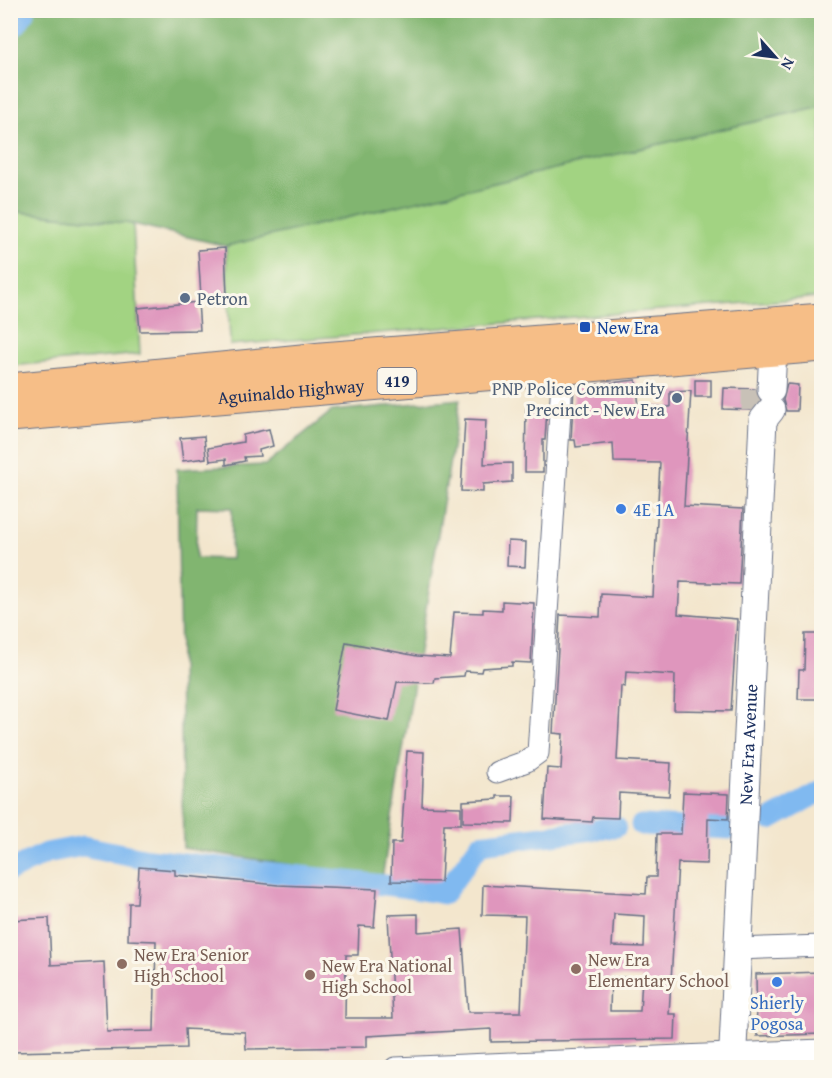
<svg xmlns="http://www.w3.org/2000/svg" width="832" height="1078" viewBox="0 0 832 1078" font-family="'Gentium Book Plus',serif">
<rect width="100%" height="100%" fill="#fbf7ec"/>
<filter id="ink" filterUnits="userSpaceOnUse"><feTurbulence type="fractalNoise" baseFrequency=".0167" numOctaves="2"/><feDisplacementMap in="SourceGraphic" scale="12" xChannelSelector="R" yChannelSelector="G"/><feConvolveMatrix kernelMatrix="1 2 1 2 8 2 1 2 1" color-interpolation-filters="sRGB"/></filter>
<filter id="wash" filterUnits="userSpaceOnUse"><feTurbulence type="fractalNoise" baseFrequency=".008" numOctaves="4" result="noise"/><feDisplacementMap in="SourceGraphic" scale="24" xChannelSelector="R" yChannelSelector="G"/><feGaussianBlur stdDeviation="1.35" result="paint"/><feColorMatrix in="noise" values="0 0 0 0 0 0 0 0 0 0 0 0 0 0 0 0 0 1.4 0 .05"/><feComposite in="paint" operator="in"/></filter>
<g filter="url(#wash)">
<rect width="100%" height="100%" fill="#f3e6cd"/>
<path fill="#a2d382" stroke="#5e8170" stroke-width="1.5" d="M821 106V297L230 345 226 246Z
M11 211 133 224 140 354 11 366Z"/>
<path fill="#81b570" stroke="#4e7267" stroke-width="1.5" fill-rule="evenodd" d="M11 10 821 11V106L226 246 133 224 11 211Z
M460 399 382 879 183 848 177 469 265 465 332 411ZM197 507 232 508 231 559 196 558Z"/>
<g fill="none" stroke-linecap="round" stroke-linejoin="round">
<path stroke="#80b9f0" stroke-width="21" d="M770 820 822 791
M641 825 731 829
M10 871 46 853 83 846 148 859 402 887 444 894 480 844 616 827"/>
<path stroke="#80b9f0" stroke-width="38" d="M10 19 16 10"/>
</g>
<g id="blocks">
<path fill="#df96bd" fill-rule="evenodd" d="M225 248 227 295 201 297 198 250Z
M198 302 200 330 140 331 138 308Z
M636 380 639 406 670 407V392L691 391 684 506 743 509 739 584 680 582 678 614 737 619 731 711 674 710 675 675 626 672 625 687 621 686 617 760 671 763 669 796 619 793 618 818 593 817 592 822 544 819 547 768 561 769 563 734 553 733 560 615 600 617 601 594 653 597 660 463 614 462 613 443 576 447 575 440H571L574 387Z
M695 380H711V397H695Z
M787 384 798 385 797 411H786L783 400Z
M724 388 755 389 759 400 751 410 723 409Z
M526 409H547L545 440H543V472H525Z
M465 419 486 420 484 464 512 463V482L483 484V492L461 491Z
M269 429 273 446 259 450 260 456 244 457 245 461 226 465V459L210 461 208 448 243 442V435Z
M204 436 206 458 183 461 180 438Z
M508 541 526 542 525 567 507 566Z
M502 601 534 603 531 663 512 662V666L482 668 481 672 465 671 464 676 435 678 434 683 397 682 389 721 333 710 346 642 417 656 450 658 454 612 483 613V609L502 610Z
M805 634H822V699H798L799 670H804Z
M407 751 424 752 422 806 461 807V824H444L441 882 391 881 392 843H401Z
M683 792 729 794 728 819 708 818 707 864 678 863 669 1014H676L675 1039 491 1042V1029L367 1036V1047L246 1049 245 1032 185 1029 186 1048 10 1052V920L49 918 51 965 104 962 107 1032 154 1031 156 941 128 940 129 903H137L139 867 175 870V875L278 885 377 889 374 927 359 926 358 955H346L345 1018H393L388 915 418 914V932L462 929 468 1012H521L525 916 482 915 483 885 646 894 647 877H656L657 834H681ZM614 914 645 916 644 947 612 946ZM611 977 642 978 640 1011H610Z
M497 796H514L513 823 463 822V801L497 799Z
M822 972V1034L757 1036 756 974Z"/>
</g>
</g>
<g filter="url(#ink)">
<use href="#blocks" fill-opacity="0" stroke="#676f85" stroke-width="1.5"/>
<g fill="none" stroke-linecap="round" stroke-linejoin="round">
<path stroke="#c8c1b7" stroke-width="27" stroke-dasharray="27 14" stroke-linecap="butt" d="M755 410V389"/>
<defs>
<path id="minor" d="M497 772 527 761 538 753 563 366
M737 949 822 946
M395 1068 822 1050"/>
<g id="tertiary">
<path d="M771 390 773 349"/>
<path id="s1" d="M732 1068 763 420 771 410"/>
</g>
<g id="primary">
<path d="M10 390 322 359 822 320"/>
<path id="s2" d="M10 415 822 345"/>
</g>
</defs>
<use href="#minor" stroke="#676f85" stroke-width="23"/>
<use href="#tertiary" stroke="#676f85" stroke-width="29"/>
<use href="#primary" stroke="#676f85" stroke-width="35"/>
<use href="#minor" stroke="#fff" stroke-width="21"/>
<use href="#tertiary" stroke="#fff" stroke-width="27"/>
<use href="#primary" stroke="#f6be87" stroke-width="33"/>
</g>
</g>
<g fill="#5c6f8a" stroke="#fbf7ec" stroke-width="2">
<circle cx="185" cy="298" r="6"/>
<circle cx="677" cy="398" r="6"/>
</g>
<rect fill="#1a4fb4" stroke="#fbf7ec" stroke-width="2" x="579" y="321" width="12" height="12" rx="3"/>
<g fill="#3f7fe0" stroke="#fbf7ec" stroke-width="2">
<circle cx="621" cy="509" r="6"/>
<circle cx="777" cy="982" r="6"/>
</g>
<g fill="#8d6e63" stroke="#fbf7ec" stroke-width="2">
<circle cx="122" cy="964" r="6"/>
<circle cx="576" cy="969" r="6"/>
<circle cx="310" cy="975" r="6"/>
</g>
<g text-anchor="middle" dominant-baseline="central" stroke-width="6" stroke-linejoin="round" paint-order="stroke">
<rect fill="#fbf7ec" stroke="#5e6b89" stroke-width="1.5" x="377.5" y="368" width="39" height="26" rx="4.5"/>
<g font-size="16" font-weight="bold" fill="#1b2f5e">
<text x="397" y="381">419</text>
</g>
<g font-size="18" fill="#4e5e75" stroke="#fbf7ec" text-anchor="start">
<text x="197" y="298">Petron</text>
<text x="665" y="388" text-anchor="end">PNP Police Community<tspan x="665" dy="21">Precinct - New Era</tspan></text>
</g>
<g font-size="18" fill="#164399" stroke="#fbf7ec" text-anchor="start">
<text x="597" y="327">New Era</text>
</g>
<g font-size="18" fill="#1b2f5e" stroke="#fbf7ec">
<text stroke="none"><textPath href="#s2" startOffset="282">Aguinaldo Highway</textPath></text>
<text stroke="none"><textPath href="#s1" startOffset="324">New Era Avenue</textPath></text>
</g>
<g font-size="18" fill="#366cbe" stroke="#fbf7ec" text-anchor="start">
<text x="633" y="509">4E 1A</text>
<text x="777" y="1002" text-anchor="middle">Shierly<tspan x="777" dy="21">Pogosa</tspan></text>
</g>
<g font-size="18" fill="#785e54" stroke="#fbf7ec" text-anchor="start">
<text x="134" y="954">New Era Senior<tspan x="134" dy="21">High School</tspan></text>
<text x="588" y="959">New Era<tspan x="588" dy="21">Elementary School</tspan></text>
<text x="322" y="965">New Era National<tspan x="322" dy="21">High School</tspan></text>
</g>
</g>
<rect width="832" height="1078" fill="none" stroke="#fbf7ec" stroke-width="36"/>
<g transform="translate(775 57) rotate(118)" stroke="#fbf7ec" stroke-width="4.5" paint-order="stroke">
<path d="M0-4.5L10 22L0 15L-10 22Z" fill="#1b2f5e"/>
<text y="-9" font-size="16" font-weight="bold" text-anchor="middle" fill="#1b2f5e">N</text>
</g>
</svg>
